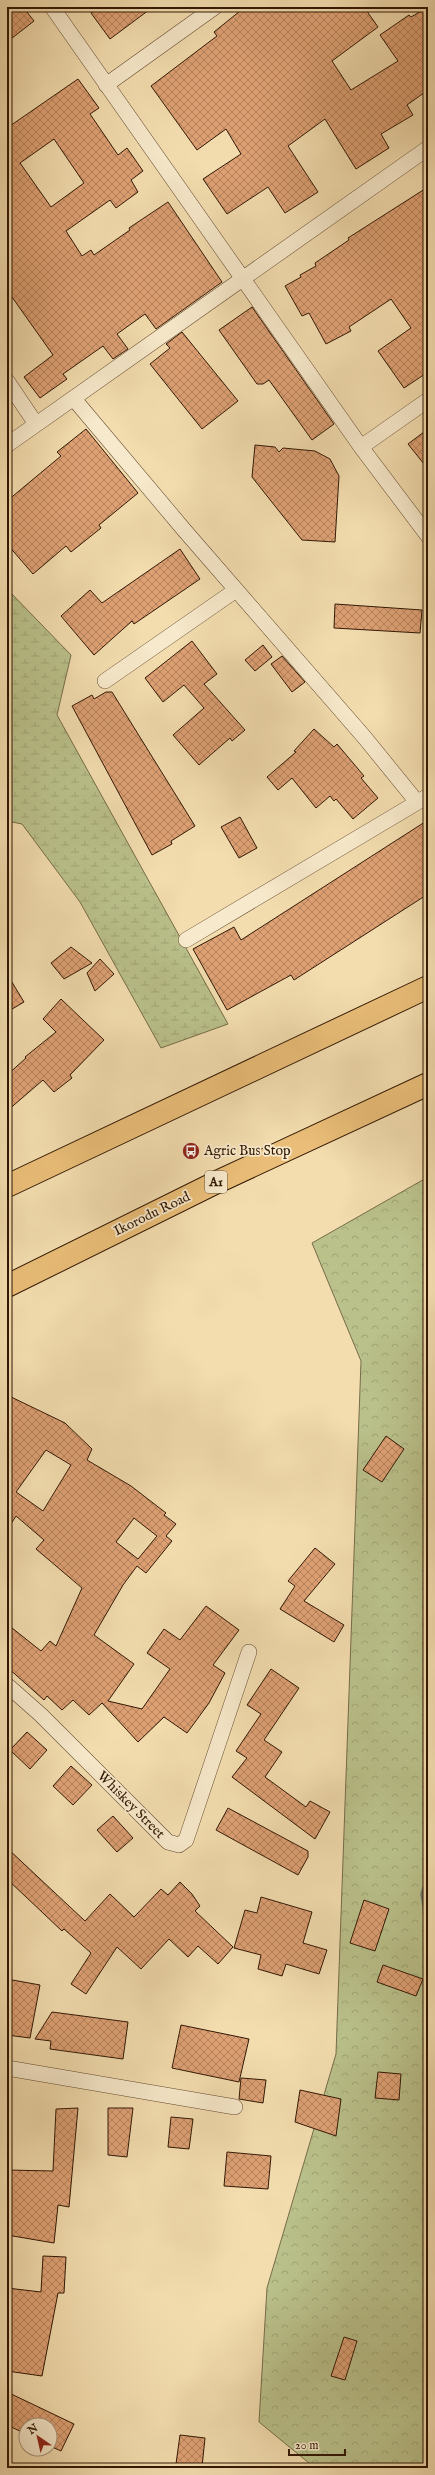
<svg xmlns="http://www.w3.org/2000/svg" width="435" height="2475" viewBox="0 0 435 2475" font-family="'IM FELL English',serif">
<defs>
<pattern id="forest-crowns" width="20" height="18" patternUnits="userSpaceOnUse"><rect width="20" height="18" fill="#bac18b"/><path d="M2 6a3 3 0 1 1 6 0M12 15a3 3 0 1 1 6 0" fill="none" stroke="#a0a576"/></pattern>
<pattern id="wetland-marsh" width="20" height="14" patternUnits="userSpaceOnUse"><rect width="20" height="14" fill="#bac18b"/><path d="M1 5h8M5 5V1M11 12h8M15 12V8" fill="none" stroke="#a0a576"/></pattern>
<pattern id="building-cross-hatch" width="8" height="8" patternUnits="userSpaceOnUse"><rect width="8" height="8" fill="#dea174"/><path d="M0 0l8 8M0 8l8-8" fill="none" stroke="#b5825d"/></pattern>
</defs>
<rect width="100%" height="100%" fill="#f3ddaf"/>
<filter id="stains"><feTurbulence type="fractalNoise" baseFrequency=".005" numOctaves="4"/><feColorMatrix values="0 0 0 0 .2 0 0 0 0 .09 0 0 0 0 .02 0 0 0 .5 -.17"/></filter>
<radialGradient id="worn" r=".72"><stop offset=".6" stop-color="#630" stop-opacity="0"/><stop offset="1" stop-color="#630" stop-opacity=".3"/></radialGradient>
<path fill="url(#forest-crowns)" stroke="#766c48" d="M428 1177V2468H315L259 2422 267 2288 336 2054 361 1361 312 1243Z"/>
<path fill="url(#wetland-marsh)" stroke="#766c48" d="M7 589 71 655 57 715 228 1024 161 1048 80 902 22 824 7 821Z"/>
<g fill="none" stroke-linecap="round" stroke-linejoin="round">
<path stroke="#74786f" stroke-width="5.5" d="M428 1878 423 1894 428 1924"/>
</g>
<path fill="url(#building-cross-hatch)" stroke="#311704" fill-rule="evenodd" d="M7 7H23L34 21 7 42Z
M98 7H153L110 39 91 13Z
M245 7H364L378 27 332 61 351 90 398 61 380 35 409 15 411 17 428 7V90L407 105 413 115 381 134 389 148 356 169 325 119 288 146 318 192 285 213 268 187 227 214 203 179 241 154 226 129 197 150 151 86 217 36 214 32Z
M78 79 99 108 90 114 118 155 127 148 143 171 131 180 138 192 116 208 110 200 66 231 82 256 91 250 94 255 130 230 129 228 168 202 222 282 156 329 145 314 117 334 128 349 113 359 103 346 63 374 67 379 40 398 24 377 53 355 7 290V128ZM54 139 84 183 51 207 20 163Z
M428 187V372L404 388 378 351 411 328 391 299 349 327 351 331 326 344 309 313 302 316 285 286 301 277 300 275 316 266 315 263 349 240 348 238Z
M252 307 334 424 312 440 269 380 263 384H257L219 330Z
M182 332 238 401 202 429 150 364 170 348 166 344Z
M86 429 138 493 99 525 101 528 71 552 66 546 33 574 7 544V501L61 456 57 452Z
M428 429V469L408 444Z
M255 445 275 447 279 452 283 448 315 451 330 459 339 476 335 542 302 540 252 477Z
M180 549 200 579 134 624 132 621 94 655 61 616 90 590 102 603Z
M335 604 422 610 420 633 334 628Z
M192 641 217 674 204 684 245 730 232 741 230 738 199 765 173 735 204 708 184 685 163 702 145 678Z
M263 645 272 657 255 671 245 660Z
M282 656 305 682 292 692 271 664Z
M106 692H112L195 826 171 841 172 844 152 855 72 706 92 695 94 699Z
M314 729 334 747 337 744 364 776 361 778 378 798 353 819 336 799 334 801 330 796 316 808 292 778 278 790 267 777 296 752 294 751Z
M240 817 257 848 239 858 221 827Z
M428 820V894L294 980 291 975 227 1010 193 949 234 927 241 940Z
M71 947 92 963 64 979 51 963Z
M100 959 114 974 95 991 87 973Z
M7 974 24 1002 7 1012Z
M61 999 104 1040 70 1075 72 1078 54 1092 43 1080 7 1111V1075L26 1058 25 1057 56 1032 43 1019Z
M7 1395 65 1423 92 1449 87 1460 131 1486 166 1513 164 1515 176 1524 166 1536 172 1541 146 1573 137 1566 123 1585 94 1635 134 1664 108 1701 142 1709 170 1669 147 1653 164 1629 180 1640 206 1606 239 1630 213 1665 225 1673 209 1703 187 1733 164 1717 138 1742 102 1703 89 1715 73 1700 62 1710 47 1696 44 1700 7 1667V1624L41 1651 50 1641 56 1646 82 1588 36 1549 44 1540 16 1516 7 1530ZM46 1450 71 1465 43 1511 16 1492ZM134 1518 157 1536 138 1559 116 1542Z
M386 1436 404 1449 382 1482 363 1470Z
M315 1548 335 1564 304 1601 344 1625 334 1642 280 1609 295 1586 288 1581Z
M271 1669 299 1688 264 1740 282 1752 265 1777 306 1807 310 1801 330 1812 315 1839 232 1777 247 1758 236 1751 261 1714 247 1705Z
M27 1732 47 1750 30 1769 10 1750Z
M71 1766 92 1785 73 1805 53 1786Z
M228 1808 308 1851V1857L298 1875 216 1830Z
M113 1816 133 1838 117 1852 97 1830Z
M7 1848 85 1921 110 1894 134 1917 161 1889 168 1895 180 1882 192 1894 200 1906 195 1911 233 1947 218 1964 198 1946 188 1957 169 1939 141 1969 117 1947 86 1994 71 1984 91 1953 64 1929 62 1931 7 1879Z
M261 1897 312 1912 303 1943 327 1950 319 1974 286 1964 282 1976 258 1969 261 1955 234 1948 245 1910 257 1913Z
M364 1900 389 1909 375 1951 350 1943Z
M383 1965 423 1979 416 1996 377 1982Z
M7 1979 40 1985 30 2038 7 2035Z
M52 2012 128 2022 123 2059 50 2049 51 2041 35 2039Z
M181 2025 249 2039 239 2082 172 2068Z
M378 2072 401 2074 399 2100 375 2098Z
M241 2078 266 2080 263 2103 239 2099Z
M300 2090 341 2099 336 2136 295 2122Z
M78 2108 69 2207 58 2205 54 2243 7 2235V2170L53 2171 56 2109Z
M108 2108H133L127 2157 108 2155Z
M171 2117 193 2119 189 2149 168 2147Z
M227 2152 271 2156 268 2189 224 2186Z
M43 2256 66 2257 64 2293H58L42 2376 7 2371V2288L41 2292Z
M344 2337 357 2341 345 2380 331 2376Z
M7 2392 74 2424 61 2451 50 2446V2425H26V2434L7 2425Z
M180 2435 205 2438 202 2467 176 2464Z"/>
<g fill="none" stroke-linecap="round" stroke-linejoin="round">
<defs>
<path id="minor" d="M52 7 361 447 428 536
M106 85 215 7
M7 381 36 424
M74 399 185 531 365 738 417 802
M7 445 428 148
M361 447 428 400
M105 681 236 590
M186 940 428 796
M7 1685 41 1715 168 1842 179 1845 186 1840 249 1652
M7 2068 235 2107"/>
<path id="trunk" d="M7 1186 428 987
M7 1286 215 1183 428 1084"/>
</defs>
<use href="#minor" stroke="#62482f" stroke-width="16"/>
<use href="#trunk" stroke="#311704" stroke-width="24"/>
<use href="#minor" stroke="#f7e9cb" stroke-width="15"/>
<use href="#trunk" stroke="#eabe78" stroke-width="22"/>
</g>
<defs>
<symbol id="bus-disc" viewBox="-11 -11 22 22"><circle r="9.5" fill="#8f2418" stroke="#f7e9cb"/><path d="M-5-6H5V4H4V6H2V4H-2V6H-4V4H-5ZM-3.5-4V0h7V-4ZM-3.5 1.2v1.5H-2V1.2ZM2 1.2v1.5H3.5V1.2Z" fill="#fff"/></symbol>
</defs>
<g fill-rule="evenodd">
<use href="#bus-disc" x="181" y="1141" width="20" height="20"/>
</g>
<g text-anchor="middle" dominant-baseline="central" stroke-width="3.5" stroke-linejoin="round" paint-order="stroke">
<rect fill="#f7e9cb" stroke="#6c5640" stroke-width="1" x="205" y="1171" width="22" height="22" rx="3"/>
<g font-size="13" font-weight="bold" fill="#311704">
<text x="216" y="1182">A1</text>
</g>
<g font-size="14" fill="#311704" stroke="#f7e9cb" text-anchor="start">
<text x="204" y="1151">Agric Bus Stop</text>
</g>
<g font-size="14" fill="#311704" stroke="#f7e9cb">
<text transform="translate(152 1214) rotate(-26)">Ikorodu Road</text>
<text transform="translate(131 1805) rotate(45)">Whiskey Street</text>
</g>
</g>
<rect width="435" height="2475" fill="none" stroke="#f3ddaf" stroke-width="24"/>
<rect x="8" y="8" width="419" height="2459" fill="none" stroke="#311704" stroke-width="2"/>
<rect x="12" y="12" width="411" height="2451" fill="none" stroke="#311704"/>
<g transform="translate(38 2437) rotate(326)"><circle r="19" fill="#f7e9cb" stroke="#a8957b"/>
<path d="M0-3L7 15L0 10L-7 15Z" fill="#8f2418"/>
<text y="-6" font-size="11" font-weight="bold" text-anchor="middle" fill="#311704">N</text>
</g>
<path d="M289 2449v6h56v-6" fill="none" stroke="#311704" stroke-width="2"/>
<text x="295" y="2449" font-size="12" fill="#311704" stroke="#f7e9cb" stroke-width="3" paint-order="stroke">20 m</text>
<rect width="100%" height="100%" filter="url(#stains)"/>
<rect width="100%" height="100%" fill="url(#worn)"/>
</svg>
